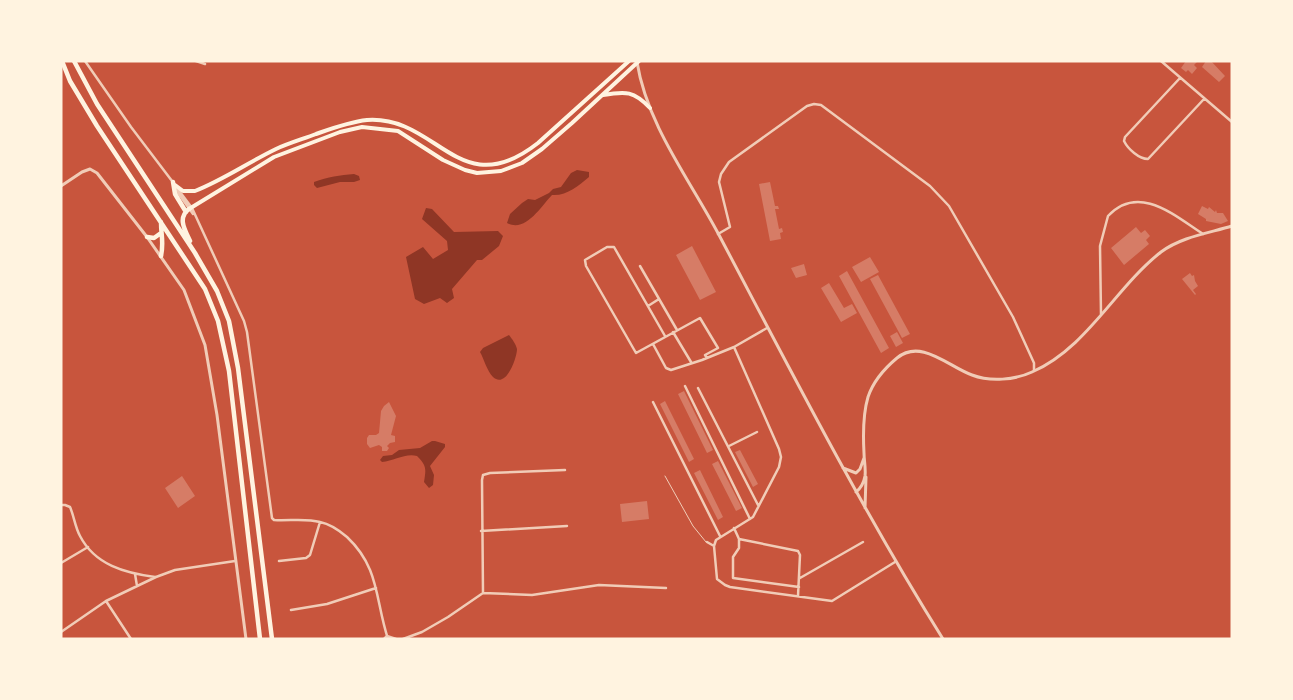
<svg xmlns="http://www.w3.org/2000/svg" width="1293" height="700" viewBox="0 0 1293 700" font-family="Rubik,sans-serif">
<rect width="100%" height="100%" fill="#c8553d"/>
<path fill="#8f3625" d="M577 170 589 172V177C578 186 567 196 552 195 541 206 526 233 507 223L510 214 522 203 528 199 535 200 549 193 553 189 561 187 571 173Z
M354 174 359 176 360 180 354 182H340L317 188 314 185V182C328 177 340 175 354 174Z
M426 208 432 209 454 232 498 231 503 236 499 246 482 260H477L452 289 454 298 447 303 440 298 424 304 415 299 406 257 423 247 433 259 448 250 447 241 422 219Z
M509 335C512 339 516 344 517 349 517 358 506 389 493 377 487 371 484 359 480 352L483 348Z
M432 441H435L445 444V447L430 466 434 475 433 485 429 488 424 482C426 469 427 466 417 456 405 453 394 461 382 462L380 460 383 456 392 455 399 450 420 448Z"/>
<path fill="#d67c66" d="M1186 61H1198L1194 65 1197 68 1192 74 1188 70 1186 72 1181 68Z
M1206 61H1211L1225 76 1219 82 1202 67Z
M770 182 775 206H778L779 209H775L779 229 782 228 783 232 780 233 781 239 770 241 759 184Z
M1202 206 1208 209 1209 207 1215 212 1216 210 1217 213H1223L1228 221 1221 224 1206 221V219L1198 214Z
M1136 227 1141 233 1145 230 1150 236 1146 240 1149 244 1124 265 1111 248Z
M692 246 716 292 700 300 676 255Z
M870 257 879 272 861 282 852 267Z
M804 264 807 275 796 278 791 268Z
M847 271 889 348 881 353 839 276Z
M1190 273 1192 276 1194 275 1195 281 1198 286 1193 290 1196 294 1195 295 1182 279Z
M878 275 910 334 902 338 870 279Z
M829 283 844 308 852 304 857 313 841 322 821 288Z
M897 332 903 343 896 347 890 336Z
M684 391 713 450 707 453 678 394Z
M665 401 694 459 689 462 660 404Z
M389 402 396 416 391 435 395 436V442L390 443 387 446 389 448 387 451H382V447L379 445 370 448 367 444V438L369 435H376L379 433 381 411 384 406Z
M740 450 758 484 753 487 735 452Z
M718 461 742 508 736 511 712 464Z
M700 470 723 517 718 520 694 473Z
M182 476 195 496 178 508 165 488Z
M647 501 649 519 622 522 620 504Z"/>
<g fill="none" stroke-linecap="round" stroke-linejoin="round">
<path stroke="#f1ccb7" stroke-width="1" d="M665 476 693 526 706 542"/>
<path stroke="#f1ccb7" stroke-width="2.5" d="M85 61 131 127 172 181
M196 61 205 64
M1161 61 1232 122
M1180 78 1125 137 1124 141C1128 149 1139 159 1148 159L1204 99
M177 188 192 208 244 321 247 332 272 518 274 520C289 521 306 518 320 522 330 524 340 531 347 537 380 568 375 600 388 639
M176 190 193 214
M718 234 730 227 719 182 721 174 729 162 807 106 814 104 821 105 930 186 949 206 1013 317 1034 363V370
M640 266 677 330
M648 306 659 299
M1101 314 1100 246 1108 216C1139 183 1175 216 1203 234
M673 332 691 362
M665 336 614 247H607L585 260 586 266 636 353 700 318 718 348 705 355 707 358
M653 344 666 368 671 370 702 360 734 347 767 328
M734 347 779 449 781 457 779 467 753 517 716 540 714 546 717 579 725 585 730 587 832 601 895 562
M685 386 750 519
M698 388 758 505
M653 402 720 536
M729 446 757 432
M61 505H65L70 507C74 516 75 527 80 536 95 565 125 573 155 577
M734 528 739 539 798 551 800 555 798 596
M481 531 567 526
M739 539V548L733 557V578L799 587
M707 542 714 546
M279 561 306 558 310 555 320 522
M61 563 88 547
M135 574 137 586
M800 578 863 542
M483 593 482 480 483 475 490 473 565 470
M106 601 131 639
M291 610 327 604 376 588
M61 632 106 601 156 577 175 570 235 561
M384 639 387 636 396 639
M403 639 422 632 448 617 483 593 532 595 599 585 666 588"/>
<path stroke="#f1ccb7" stroke-width="3" d="M637 62C647 125 690 180 719 235 791 371 861 508 943 639
M61 186 82 172 90 169 97 173 147 237 184 290 205 345 217 415 246 639
M843 468 856 473 860 469 864 458
M856 492C861 488 864 482 865 476 866 469 864 460 864 453 863 435 863 414 868 397 873 382 885 368 897 358 921 338 949 367 972 375 990 382 1015 380 1032 372 1087 348 1115 288 1161 252 1181 237 1209 233 1232 226
M865 508 866 477"/>
<path stroke="#fff3e0" stroke-width="4" d="M603 95C626 91 634 91 650 108
M175 185 183 191H195C223 180 249 162 276 149 289 143 303 139 316 134 333 128 349 122 367 120 438 115 459 205 538 143L629 61
M189 209 274 157 340 132 362 127 398 131 443 160 465 170 477 173 501 171 522 163 542 149 572 123 639 61"/>
<path stroke="#fff3e0" stroke-width="4.5" d="M62 61 70 81 97 126 205 289 218 321 229 371 260 639
M74 61 97 104 195 253 217 291 229 321 238 368 272 639
M173 182 175 194 186 212
M189 209C177 218 185 230 190 241
M161 222C161 236 164 242 161 256
M147 237 154 238 161 233"/>
</g>
<rect width="1293" height="700" fill="none" stroke="#fff3e0" stroke-width="125"/>
</svg>
